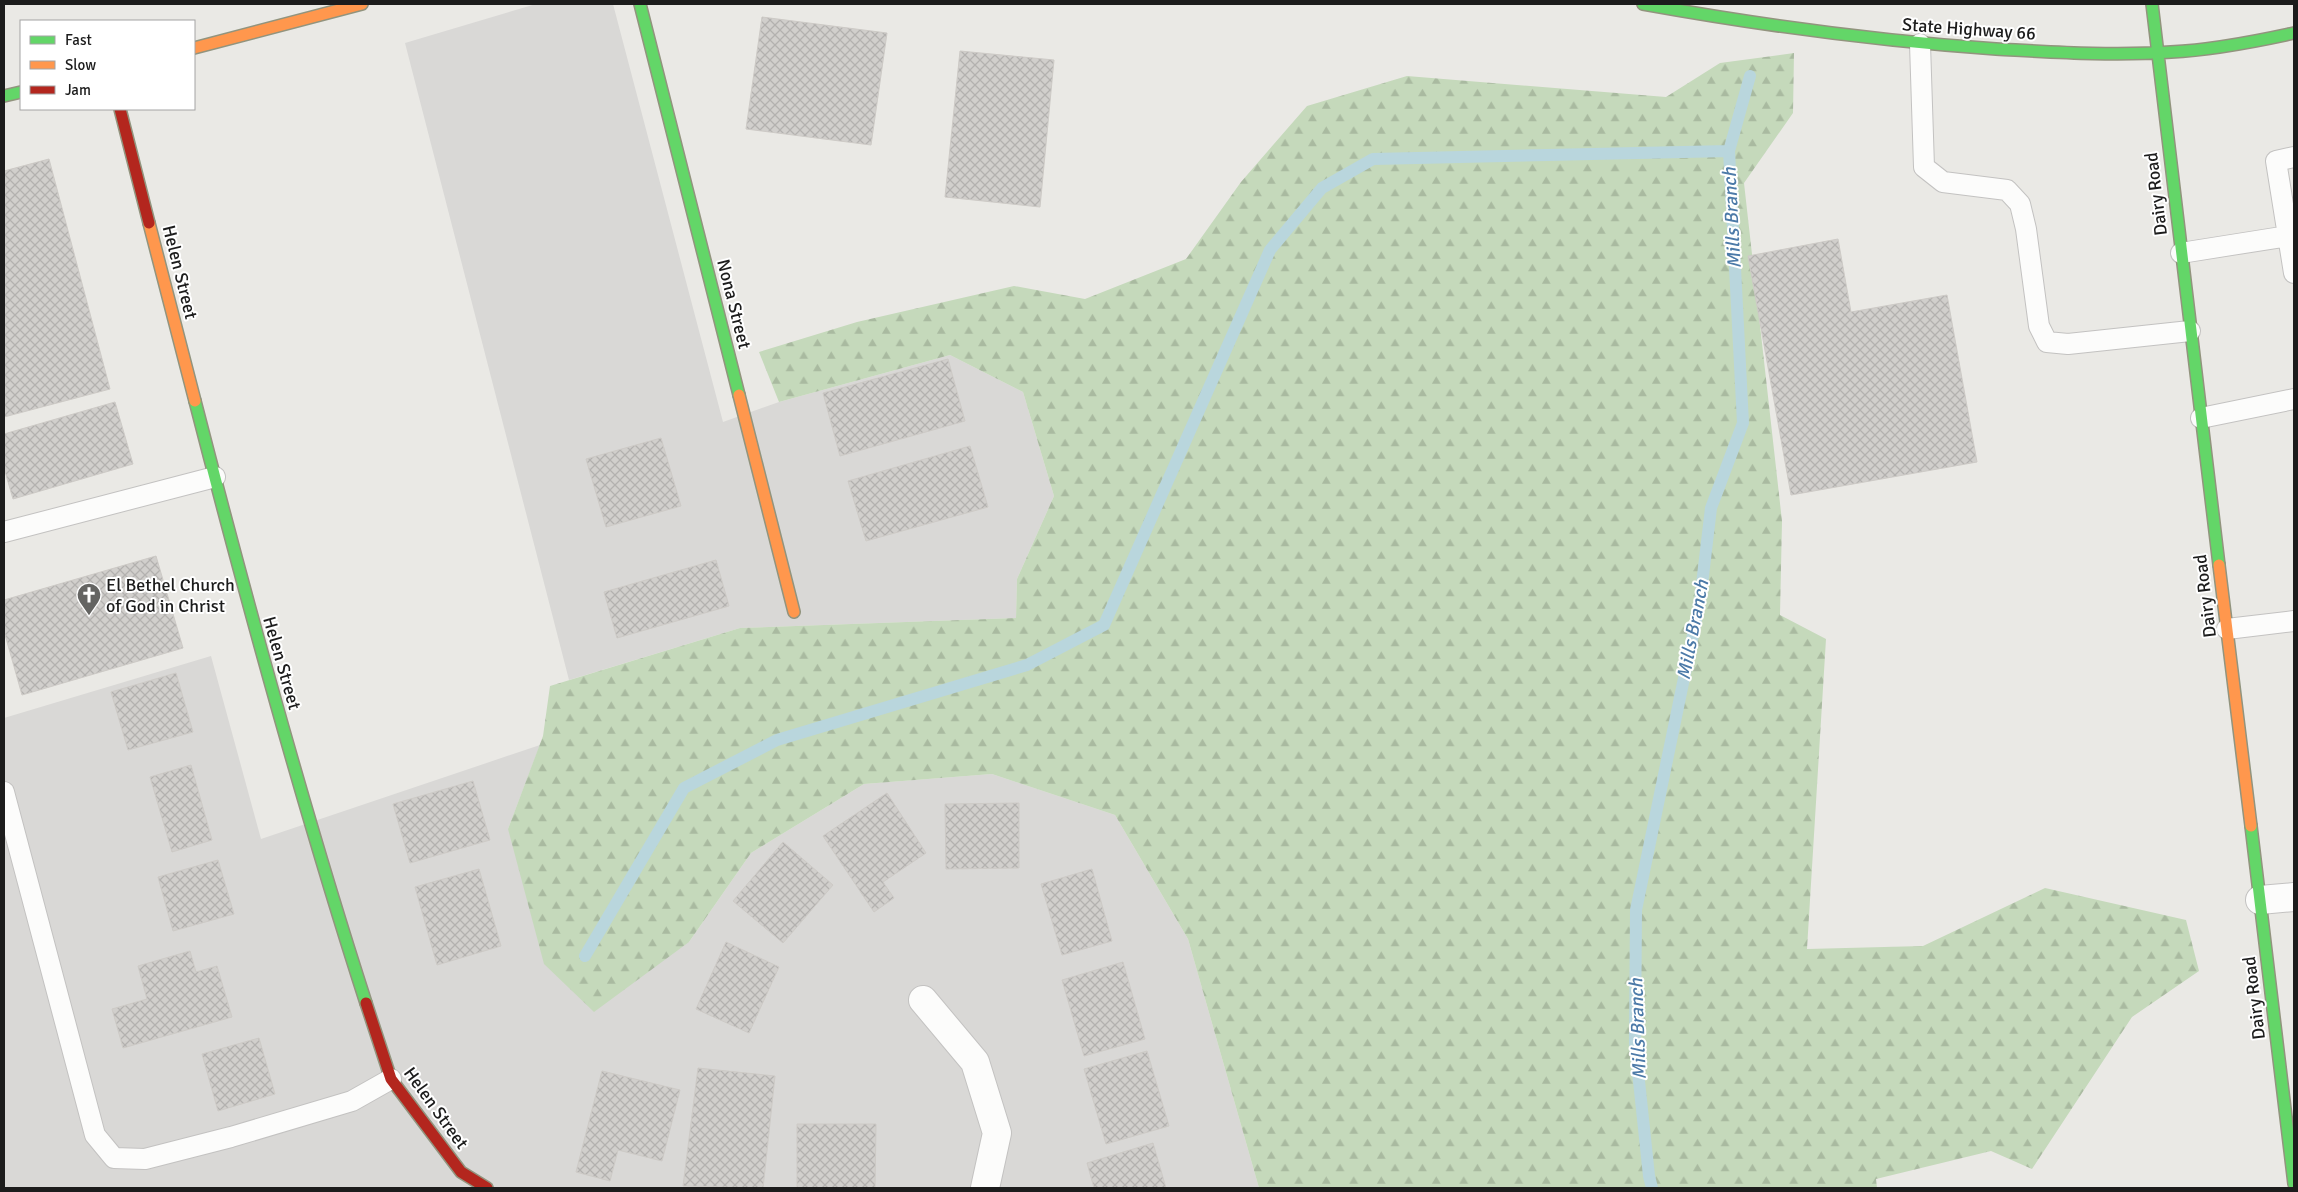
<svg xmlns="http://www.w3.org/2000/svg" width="2298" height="1192" viewBox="0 0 2298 1192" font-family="Signika,sans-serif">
<defs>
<pattern id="forest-firs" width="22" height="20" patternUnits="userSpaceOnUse" patternTransform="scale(1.25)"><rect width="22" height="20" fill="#c5d9bb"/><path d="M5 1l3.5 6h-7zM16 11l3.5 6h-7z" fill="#a9baa0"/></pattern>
<pattern id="building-cross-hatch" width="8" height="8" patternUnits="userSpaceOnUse" patternTransform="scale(1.25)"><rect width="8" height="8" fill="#d1cfcc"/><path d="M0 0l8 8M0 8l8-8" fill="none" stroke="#b3b1af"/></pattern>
</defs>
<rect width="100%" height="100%" fill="#eae9e5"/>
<path fill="#d9d8d6" d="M536 4H613L723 422 779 402 950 355 1023 392 1054 496 1017 579 1016 618 740 628 569 680 405 43Z
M211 656 261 839 540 745 508 829 689 942 751 853 864 784 992 774 1115 815 1188 939 1259 1188H4V718Z"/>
<path fill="url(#forest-firs)" d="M1794 53 1793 113 1744 183 1782 521 1780 615 1826 639 1807 949 1923 946 2045 888 2186 920 2199 971 2132 1017 2032 1169 1991 1151 1876 1179 1877 1188H1259L1188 939 1115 815 992 774 864 784 751 853 689 942 594 1012 544 964 508 829 543 736 550 686 740 628 1016 618 1017 579 1054 496 1023 392 950 355 779 402 759 352 857 322 1014 286 1085 299 1186 259 1241 182 1307 106 1407 76 1666 97 1720 63Z"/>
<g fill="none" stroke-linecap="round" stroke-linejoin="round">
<path stroke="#b9d6dd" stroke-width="12" d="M585 956 684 788 777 740 1027 665 1104 625 1270 250 1322 188 1373 159 1729 151
M1652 1188 1649 1176 1635 1043 1636 910 1700 601 1711 508 1743 423 1729 151 1750 76"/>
</g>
<path fill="url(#building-cross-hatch)" stroke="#cdcac6" d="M762 17 887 33 871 145 746 129Z
M960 51 1054 60 1040 207 945 197Z
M49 159 110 389 4 417V171Z
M1838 239 1851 312 1947 295 1977 462 1791 495 1748 256Z
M948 359 965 421 840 456 823 393Z
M115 402 133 464 13 499 4 468V434Z
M661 438 681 506 606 527 586 459Z
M970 446 988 507 866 541 848 481Z
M156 556 183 648 22 695 4 631V600Z
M716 560 729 606 617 638 604 592Z
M176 673 193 732 128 750 111 692Z
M191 765 212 840 172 852 150 777Z
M473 781 490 840 410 863 393 804Z
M887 793 926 853 883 882 894 898 874 912 823 836Z
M1019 803V868L946 869 945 804Z
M783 842 833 885 783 943 733 901Z
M218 860 234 914 173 931 158 877Z
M479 869 501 946 437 965 415 887Z
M1092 869 1112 941 1062 955 1041 884Z
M726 942 779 967 749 1033 696 1009Z
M190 951 196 972 217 966 232 1017 123 1048 112 1009 147 999 138 966Z
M1123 962 1145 1039 1084 1056 1062 980Z
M259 1038 275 1094 218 1111 202 1054Z
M1147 1051 1169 1126 1106 1144 1084 1069Z
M698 1068 775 1076 763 1188 683 1186Z
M602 1071 680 1090 662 1161 618 1150 610 1181 576 1172Z
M797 1124H876L875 1188H797Z
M1153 1143 1166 1188H1094L1087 1163Z"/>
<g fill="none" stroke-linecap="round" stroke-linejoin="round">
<defs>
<path id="lane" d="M1920 44 1924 167 1943 182 2007 190 2020 204 2026 229 2039 326 2047 342 2068 344 2190 331
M2294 157 2276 161 2294 273
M2181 253 2288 236
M2201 418 2294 399
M4 532 215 477
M2227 629 2294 621
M4 792 95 1135 114 1158 145 1159 231 1137 352 1101 391 1079"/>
<path id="street" d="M2260 900 2294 897
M923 1000 975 1062 997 1133 985 1188"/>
<path id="fast" d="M640 4 739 395
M1643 4C1760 25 1877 41 1996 49 2054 52 2112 56 2171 52 2212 50 2253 42 2294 33
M2152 4 2219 565
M4 96 21 92
M195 401C247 603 302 805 366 1003
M2251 826 2294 1184"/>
<path id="slow" d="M194 48 362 4
M149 223 195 401
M739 395 794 612
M2219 565 2251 826"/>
<path id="jam" d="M120 109 149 223
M366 1003 391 1079 461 1172 487 1188"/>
</defs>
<use href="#lane" stroke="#c3c2c1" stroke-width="22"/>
<use href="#street" stroke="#c3c2c1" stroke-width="30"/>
<use href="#fast" stroke="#92947e" stroke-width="14"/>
<use href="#slow" stroke="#92947e" stroke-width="14"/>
<use href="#jam" stroke="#92947e" stroke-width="14"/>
<use href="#lane" stroke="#fcfcfb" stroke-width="20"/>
<use href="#street" stroke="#fcfcfb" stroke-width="28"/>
<use href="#fast" stroke="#63d668" stroke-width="11"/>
<use href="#slow" stroke="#ff974d" stroke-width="11"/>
<use href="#jam" stroke="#b3261e" stroke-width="11"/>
</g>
<defs>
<symbol id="church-pin" viewBox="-11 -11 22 30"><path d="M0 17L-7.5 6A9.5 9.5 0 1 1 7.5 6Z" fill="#646462" stroke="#fff"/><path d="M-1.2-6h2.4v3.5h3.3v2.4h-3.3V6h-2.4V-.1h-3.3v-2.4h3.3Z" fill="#fff"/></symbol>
</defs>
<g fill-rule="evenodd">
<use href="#church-pin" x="75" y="581" width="28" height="38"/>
</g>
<g text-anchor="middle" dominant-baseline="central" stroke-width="4" stroke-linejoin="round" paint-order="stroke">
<g font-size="18" fill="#1c1c1c" stroke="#fff">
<text transform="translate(1969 29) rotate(4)">State Highway 66</text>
<text transform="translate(2156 194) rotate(-97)">Dairy Road</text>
<text transform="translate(180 272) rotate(76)">Helen Street</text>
<text transform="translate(734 304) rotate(76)">Nona Street</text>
<text transform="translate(2205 596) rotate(-97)">Dairy Road</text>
<text transform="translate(282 663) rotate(74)">Helen Street</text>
<text transform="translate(2254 998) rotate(-97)">Dairy Road</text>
<text transform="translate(436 1108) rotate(54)">Helen Street</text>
</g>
<g font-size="18" fill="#1c1c1c" stroke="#fff" text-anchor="start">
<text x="106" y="585">El Bethel Church<tspan x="106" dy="21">of God in Christ</tspan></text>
</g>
<g font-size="19" font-style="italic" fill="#4c7aa8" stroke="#fff">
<text transform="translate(1732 218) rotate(-93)">Mills Branch</text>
<text transform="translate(1693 630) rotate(-79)">Mills Branch</text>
<text transform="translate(1638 1029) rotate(-92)">Mills Branch</text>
</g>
</g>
<rect width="2298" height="1192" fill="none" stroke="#1c1c1c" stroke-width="10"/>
<rect x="20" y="20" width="175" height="90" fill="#ffffff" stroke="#a4a4a4"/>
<rect x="30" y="36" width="25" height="8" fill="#63d668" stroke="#a4a4a4"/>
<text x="65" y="45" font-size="15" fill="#1c1c1c">Fast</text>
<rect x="30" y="61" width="25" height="8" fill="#ff974d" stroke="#a4a4a4"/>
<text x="65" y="70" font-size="15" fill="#1c1c1c">Slow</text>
<rect x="30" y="86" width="25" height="8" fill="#b3261e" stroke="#a4a4a4"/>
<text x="65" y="95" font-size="15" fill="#1c1c1c">Jam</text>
</svg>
